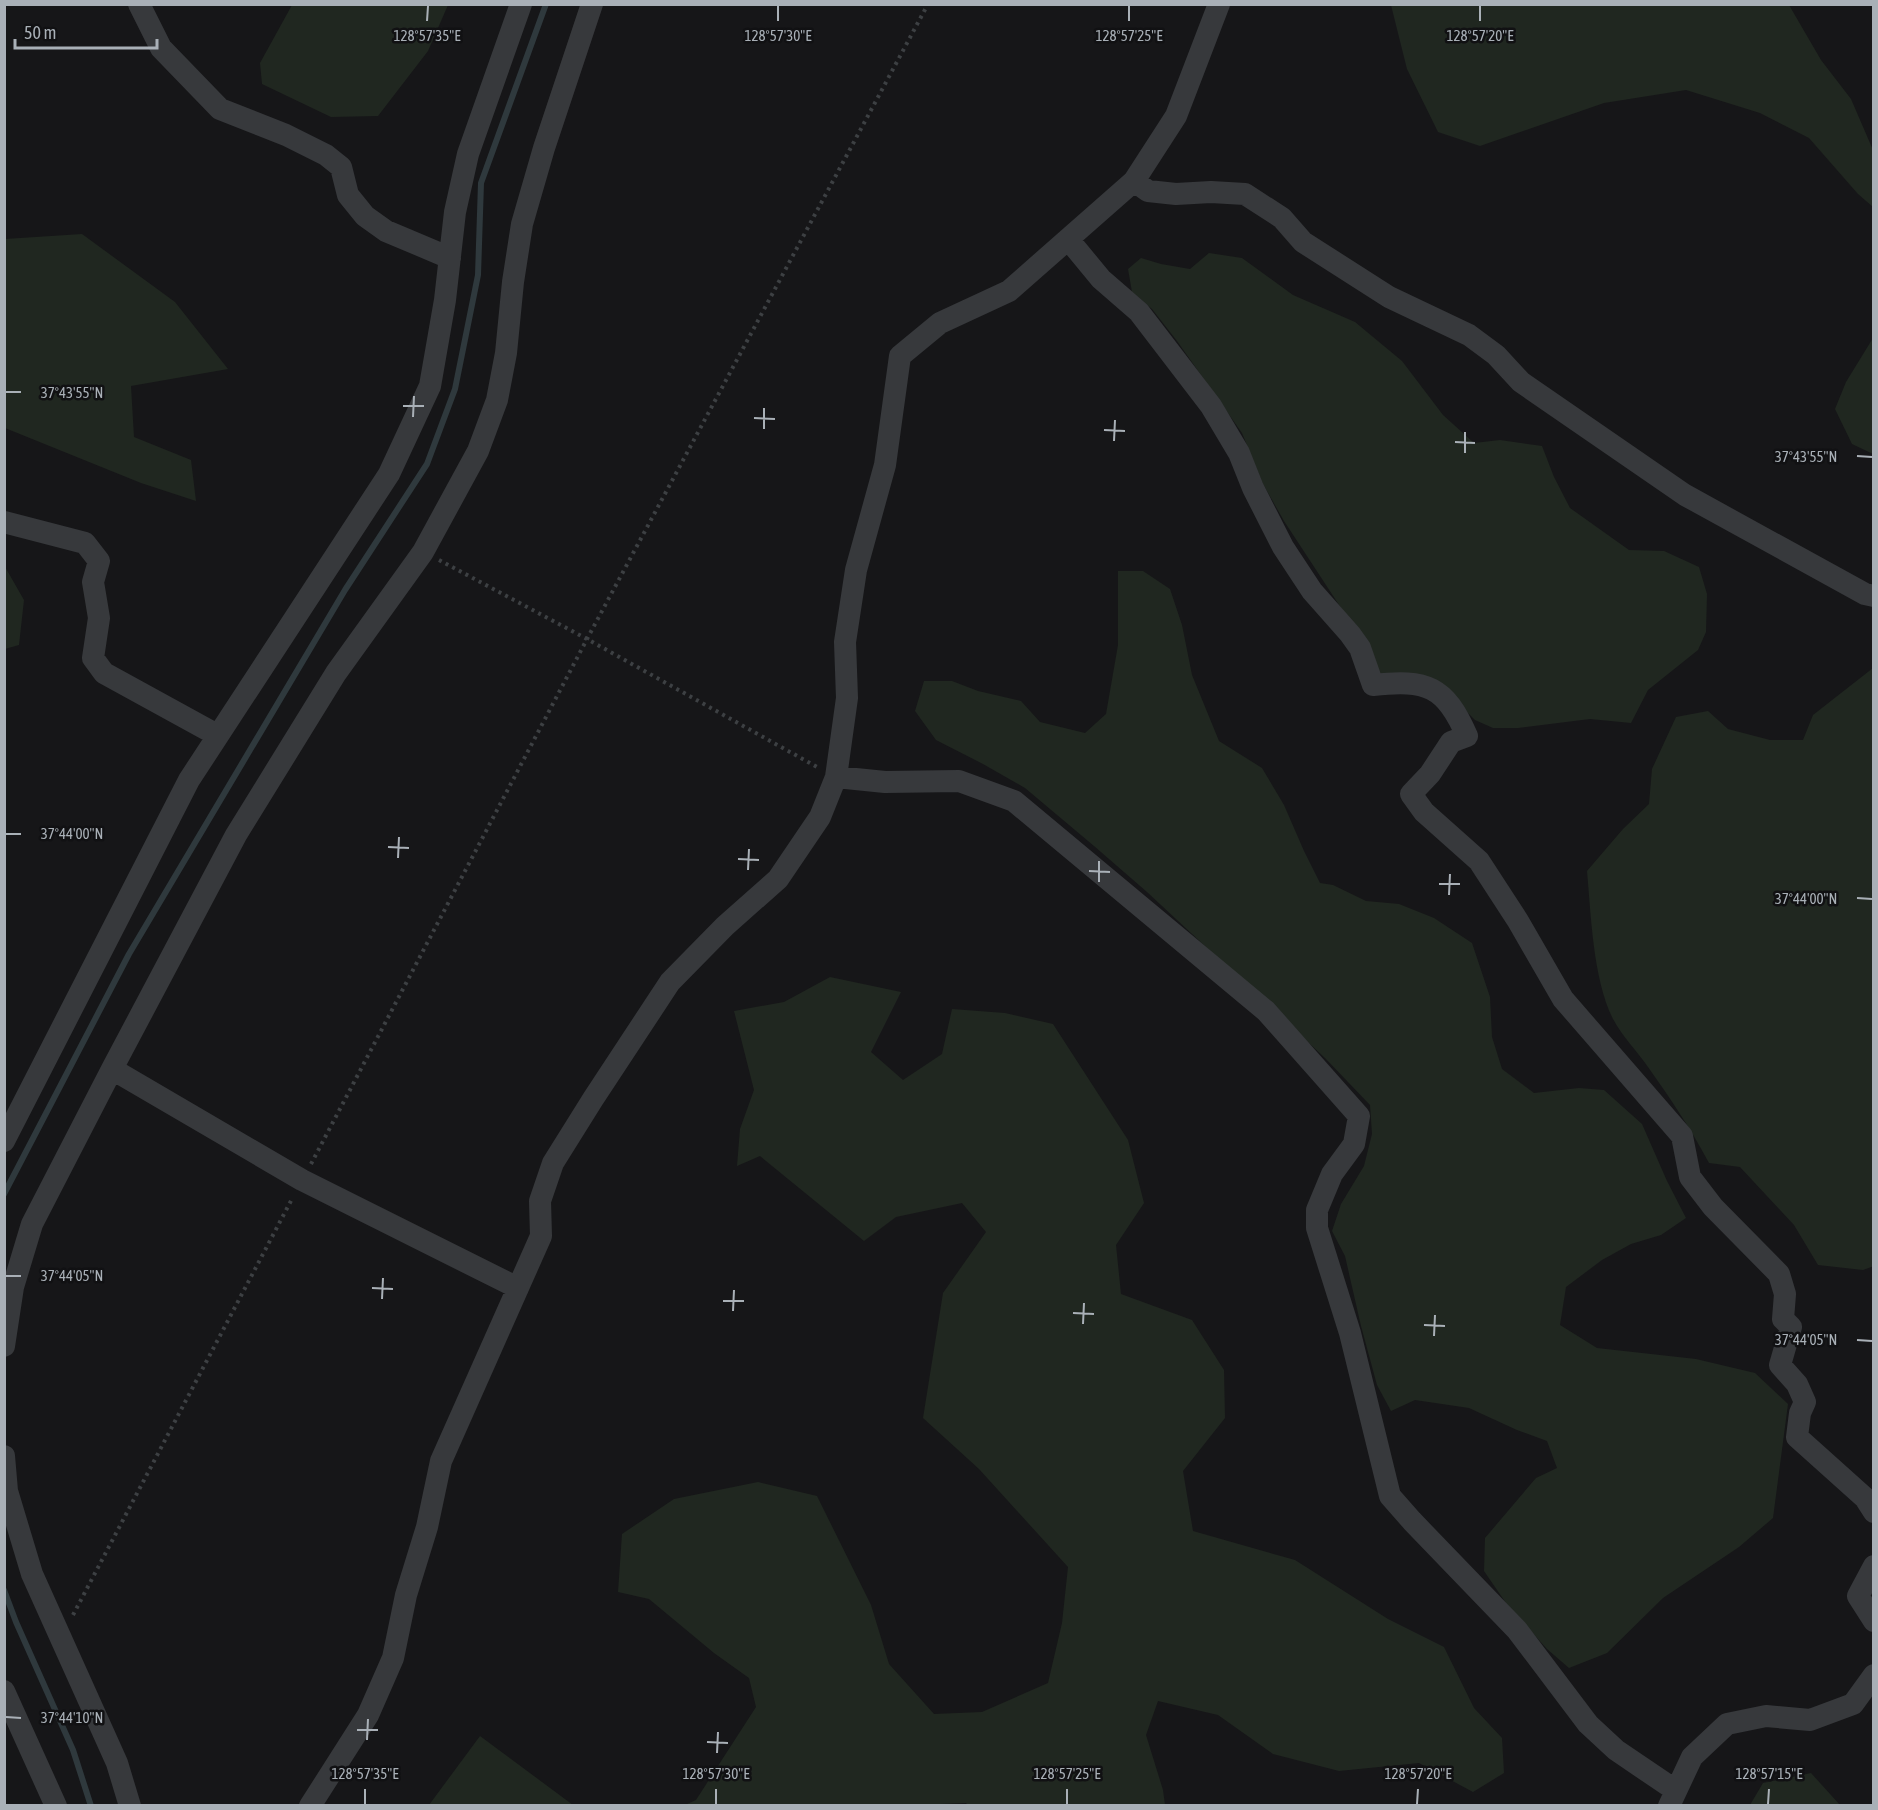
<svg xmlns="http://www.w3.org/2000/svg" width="1878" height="1810" viewBox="0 0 1878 1810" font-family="'Asap Condensed',sans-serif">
<rect width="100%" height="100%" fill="#161618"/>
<path fill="#202720" d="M292 5V4L448 5 428 51 378 116 331 117 262 84 260 63Z
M1391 5H1789L1821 60 1851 99 1873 150V207L1858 194 1809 138 1760 113 1686 90 1604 103 1480 146 1438 132 1407 69Z
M82 234 175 302 228 369 131 386 134 437 191 460 196 501 141 483 5 428V239Z
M1209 253 1242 258 1293 295 1355 322 1402 361 1443 415 1474 443 1500 440 1542 446 1554 477 1570 508 1629 550 1664 551 1699 567 1707 594 1706 632 1698 650 1648 690 1631 723 1590 719 1518 728H1493L1475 720 1453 698 1381 675 1363 635 1343 611 1284 521 1263 484 1242 433 1177 341 1152 309 1132 292 1128 269 1141 258 1161 264 1190 269Z
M1873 338V454L1852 444 1835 409 1846 382Z
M4 565 24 600 19 645 5 649Z
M1118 571H1143L1170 589 1182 625 1192 675 1219 741 1262 768 1284 805 1304 851 1320 883 1333 885 1366 901 1399 904 1434 918 1472 943 1490 997 1492 1037 1502 1069 1534 1093 1579 1088 1604 1090 1642 1124 1667 1181 1686 1218 1661 1235 1631 1244 1602 1260 1566 1287 1560 1325 1597 1348 1696 1359 1755 1373 1788 1404 1773 1518 1739 1547 1663 1598 1607 1653 1569 1668 1547 1649 1506 1603 1484 1571 1485 1538 1536 1478 1557 1468 1547 1441 1517 1430 1469 1408 1415 1400 1391 1411 1377 1385 1361 1326 1345 1256 1332 1231 1341 1204 1364 1166 1372 1134 1370 1105 1325 1058 1147 892 1094 846 1025 788 983 764 936 740 915 711 924 681H952L978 691 1021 701 1040 722 1085 733 1106 714 1118 645Z
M1873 668 1874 1266 1863 1270 1818 1265 1794 1225 1740 1167 1709 1163C1691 1129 1670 1098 1648 1067 1637 1051 1622 1036 1613 1019 1593 979 1591 915 1587 871L1623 829 1649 804 1652 769 1676 717 1708 711 1728 729 1770 740H1803L1813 715Z
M830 977 901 992 871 1052 903 1080 942 1054 952 1009 1005 1013 1053 1024 1128 1140 1144 1203 1116 1245 1121 1294 1192 1320 1224 1370 1225 1418 1183 1471 1193 1531 1295 1560 1388 1619 1444 1647 1474 1708 1502 1738 1504 1773 1473 1792 1419 1763 1339 1771 1273 1754 1218 1715 1158 1701 1146 1735 1163 1790 1165 1805 969 1806 966 1803 892 1806 685 1805 696 1800 756 1707 749 1678 714 1653 649 1599 618 1592 622 1534 674 1499 758 1482 817 1496 871 1605 889 1664 934 1714 982 1712 1048 1683 1062 1623 1068 1567 979 1469 923 1418 943 1293 986 1232 962 1203 896 1217 864 1241 760 1156 737 1166 740 1129 754 1090 734 1011 784 1002Z
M480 1736 573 1805H429Z
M1811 1773 1840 1805H1750L1763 1783Z"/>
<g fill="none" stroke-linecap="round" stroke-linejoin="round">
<path stroke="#2f393d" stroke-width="6" d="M4 1194 129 954 345 590 427 464 455 389 478 275 481 183 546 4
M4 1590 16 1622 73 1750 91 1806"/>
<path stroke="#3d4043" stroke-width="4" stroke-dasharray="3 4.5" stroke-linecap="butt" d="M439 560 587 639 817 767
M311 1164 587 639 928 4
M73 1615 293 1197"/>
<path stroke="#37393c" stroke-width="22" d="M139 4 161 48 220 109 286 135 326 155 341 167 348 195 365 216 386 231 450 258
M1134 181 1148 191 1176 194 1211 192 1245 194 1282 218 1303 242 1389 297 1469 335 1496 355 1521 382 1685 495 1865 594 1874 596
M1068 239 1101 279 1139 312 1211 406 1239 453 1253 488 1283 547 1312 591 1350 634 1360 648 1373 685C1427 679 1445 686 1467 736L1451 742 1430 774 1411 794 1424 812 1479 861 1518 921 1563 999 1682 1136 1690 1177 1713 1207 1779 1274 1785 1294 1783 1319 1791 1327 1780 1365 1797 1384 1805 1402 1800 1413 1797 1437 1865 1498 1874 1512
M4 522 85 543 99 561 93 582 99 618 93 658 104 673 217 735
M836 777 885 782 959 781 1014 801 1266 1011 1359 1116 1354 1144 1332 1174 1317 1210V1228L1350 1333 1390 1496 1412 1521 1517 1630 1588 1724 1616 1750 1675 1790
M112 1069 302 1180 518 1288
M4 1141 189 780 389 474 430 386 445 300 455 212 468 154 521 4
M4 1346 13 1287 32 1224 112 1069 236 835 336 673 423 552 478 451 497 400 506 353 513 282 522 224 544 148 592 4
M4 1456 7 1491 32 1574 117 1763 130 1806
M1874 1566 1858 1596 1874 1621
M4 1691 56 1806
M310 1806 368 1715 393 1658 406 1595 427 1527 441 1461 541 1236 540 1201 553 1163 593 1099 670 982 725 926 778 879 820 817 836 777 847 698 845 642 856 570 885 465 900 356 940 323 1009 291 1134 181 1176 116 1219 4
M1669 1806 1692 1757 1727 1724 1766 1716 1810 1720 1853 1704 1874 1675"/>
</g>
<path fill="none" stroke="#a9b0b7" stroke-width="2" d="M427 21 428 6M778 21V6M1129 21V6M1480 21V6M6 392H21M403 406H424M413 417 414 396M754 418 775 419M764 429V408M1104 430 1125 431M1114 441 1115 420M1455 442 1475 443M1465 453V432M1857 456 1872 457M6 834H21M388 847 409 848M398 858 399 837M738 859 759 860M748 870 749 849M1089 871 1110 872M1099 882V861M1439 884H1460M1449 895 1450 874M1857 898 1872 899M6 1276H21M372 1288 393 1289M382 1299 383 1278M723 1301H744M733 1311 734 1290M1073 1313 1094 1314M1083 1324 1084 1303M1424 1325 1445 1326M1434 1336 1435 1315M1857 1340 1872 1341M6 1717 21 1718M357 1730H378M367 1740 368 1719M707 1742 728 1743M717 1753 718 1732M365 1804V1789M716 1804V1789M1067 1804V1789M1417 1804 1418 1789M1768 1804 1769 1789"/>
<g font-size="15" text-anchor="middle" fill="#a9b0b7" stroke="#111113" stroke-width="5" stroke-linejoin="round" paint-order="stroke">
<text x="427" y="41">128°57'35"E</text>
<text x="778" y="41">128°57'30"E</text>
<text x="1129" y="41">128°57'25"E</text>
<text x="1480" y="41">128°57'20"E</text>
<text x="72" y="398">37°43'55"N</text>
<text x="1806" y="462">37°43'55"N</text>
<text x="72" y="839">37°44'00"N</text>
<text x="1806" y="904">37°44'00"N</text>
<text x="72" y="1281">37°44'05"N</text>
<text x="1806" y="1345">37°44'05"N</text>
<text x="72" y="1723">37°44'10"N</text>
<text x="365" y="1779">128°57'35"E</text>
<text x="716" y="1779">128°57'30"E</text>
<text x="1067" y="1779">128°57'25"E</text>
<text x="1418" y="1779">128°57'20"E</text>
<text x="1769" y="1779">128°57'15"E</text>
</g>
<rect width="1878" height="1810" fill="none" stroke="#a9b0b7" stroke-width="12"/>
<path d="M15 39v9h142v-9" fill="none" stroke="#a9b0b7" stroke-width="3"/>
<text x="24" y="39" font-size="18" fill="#a9b0b7" stroke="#111113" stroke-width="4.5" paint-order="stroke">50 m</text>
</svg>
